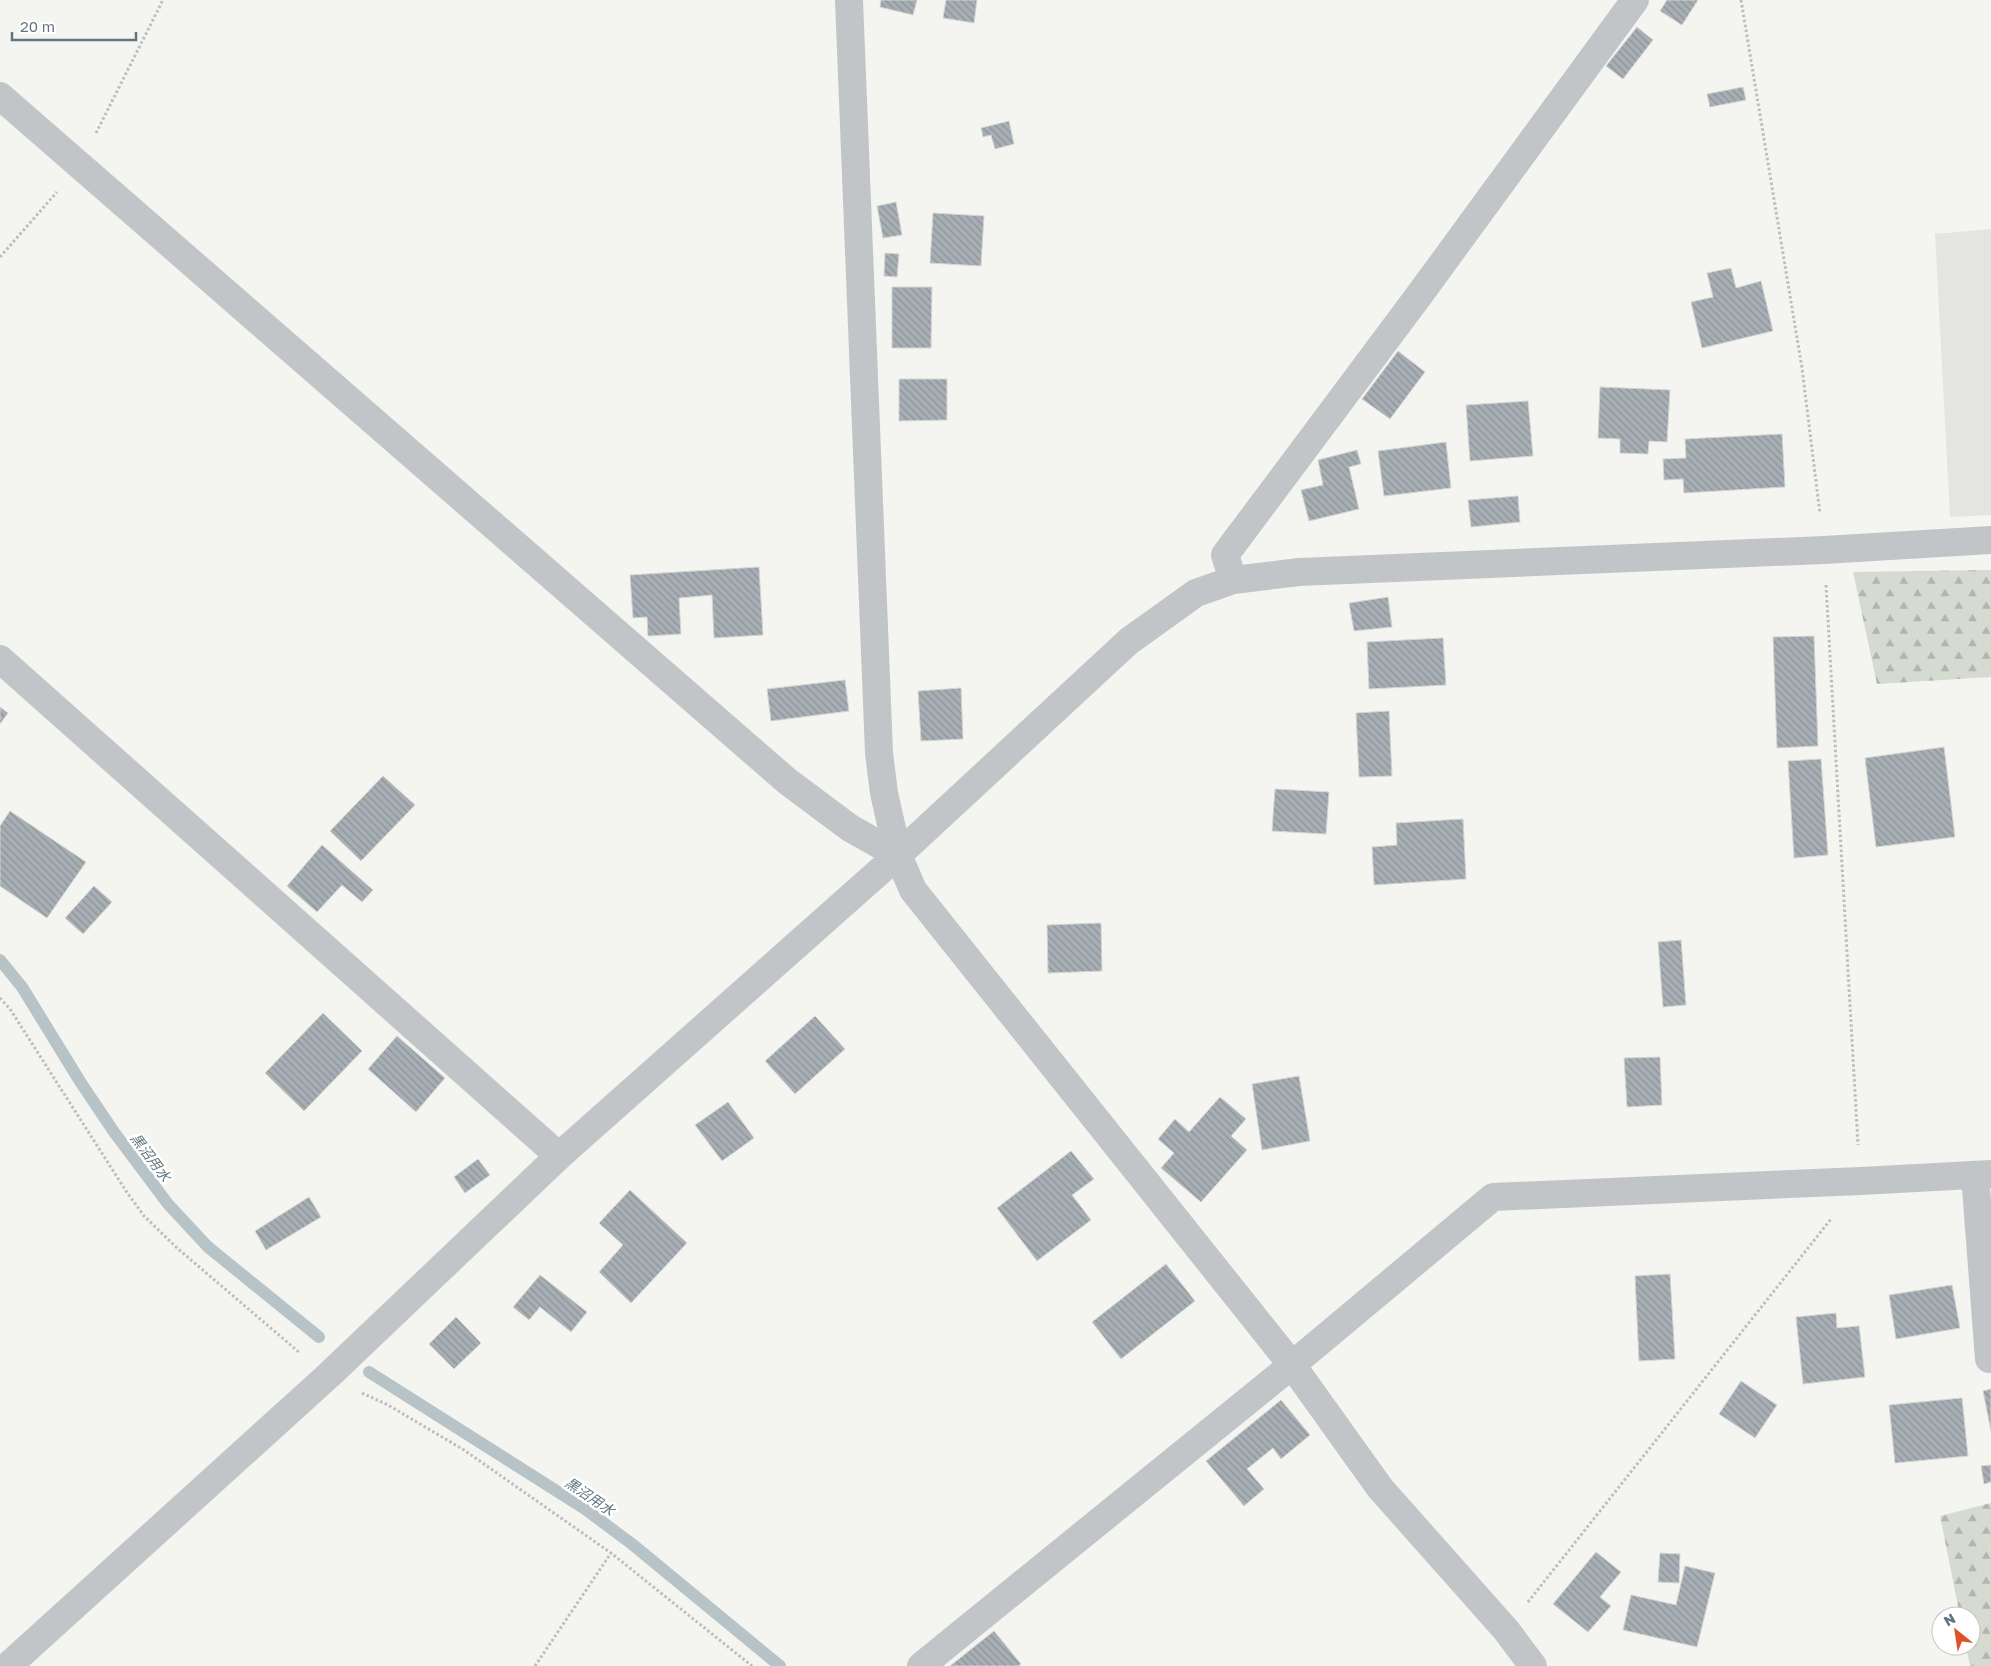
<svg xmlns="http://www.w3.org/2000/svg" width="1991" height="1666" viewBox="0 0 1991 1666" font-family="'Golos Text','Noto Sans JP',sans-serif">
<defs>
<pattern id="forest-firs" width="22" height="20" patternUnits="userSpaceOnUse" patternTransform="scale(1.25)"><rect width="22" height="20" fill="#d5dbd1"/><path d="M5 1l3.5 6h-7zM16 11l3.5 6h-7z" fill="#b0b6af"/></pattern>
<pattern id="building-back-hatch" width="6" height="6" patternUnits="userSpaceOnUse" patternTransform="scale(1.25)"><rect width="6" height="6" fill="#a8afb4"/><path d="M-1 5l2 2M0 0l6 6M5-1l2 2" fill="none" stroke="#8c9398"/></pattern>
</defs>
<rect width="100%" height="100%" fill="#f4f4f0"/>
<path fill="#e4e5e3" d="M1991 229V515L1950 517 1935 234Z"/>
<path fill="url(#forest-firs)" d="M1991 570V677L1877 684 1853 572Z
M1991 1503V1666H1970L1966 1646H1971V1616H1960L1940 1516Z"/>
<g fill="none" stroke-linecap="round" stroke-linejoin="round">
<path stroke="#b8c3c7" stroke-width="12" d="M0 960 22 987 81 1083 114 1132 168 1204 208 1247 319 1337
M369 1372 585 1509 632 1544 780 1666"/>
</g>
<path fill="url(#building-back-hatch)" stroke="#d5d5d3" d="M881 0H917L913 15 880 7Z
M946 0H977L974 23 943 18Z
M1667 0H1698L1682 25 1660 11Z
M1637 27 1653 40 1623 79 1606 66Z
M1743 87 1746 100 1710 107 1707 94Z
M1009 121 1014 144 995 149 991 135 983 137 981 128Z
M896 202 902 235 883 238 877 206Z
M933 213 984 216 981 266 930 263Z
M885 253 899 254 897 277 884 276Z
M1731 268 1736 288 1761 281 1773 331 1702 348 1691 302 1713 297 1707 273Z
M892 287H932L931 348H892Z
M1398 351 1425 372 1390 419 1362 399Z
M899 379H947V420L899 421Z
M1600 387 1670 390 1667 442 1649 441 1648 454 1620 453V439L1598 438Z
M1528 401 1533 456 1470 461 1466 405Z
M1782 434 1785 487 1684 493 1683 479 1664 480 1663 459 1686 458 1685 439Z
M1446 442 1451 488 1384 496 1378 451Z
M1357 450 1361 464 1349 467 1359 509 1309 521 1301 490 1323 485 1318 460Z
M1518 496 1520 522 1471 527 1468 500Z
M759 567 763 635 714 638 712 595 679 598 681 634 648 636 647 617 633 618 630 575Z
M1388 597 1392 627 1354 631 1349 603Z
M1814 636 1818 746 1777 748 1773 637Z
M1443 638 1446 685 1369 689 1367 642Z
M845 680 849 711 771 721 767 689Z
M961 688 963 739 921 741 918 691Z
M0 707 8 713 0 724Z
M1389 711 1392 776 1359 777 1356 713Z
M1944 747 1955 837 1876 847 1865 758Z
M1821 759 1828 855 1794 858 1788 761Z
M383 776 415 805 361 861 330 831Z
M1275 789 1329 792 1326 834 1272 831Z
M10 811 86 862 47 918 0 886V826Z
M1463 819 1466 879 1374 885 1372 847 1397 845 1396 823Z
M322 845 373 890 362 902 342 885 317 912 287 886Z
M94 886 112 902 83 934 65 918Z
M1101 923 1102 971 1048 973 1047 925Z
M1681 940 1686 1005 1663 1007 1658 942Z
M323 1013 362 1051 304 1111 265 1073Z
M815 1016 845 1049 795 1094 765 1061Z
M397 1036 445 1078 416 1112 368 1069Z
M1660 1057 1662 1105 1627 1107 1624 1058Z
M1299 1076 1310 1141 1262 1150 1252 1084Z
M1220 1097 1246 1119 1231 1136 1247 1150 1201 1202 1161 1168 1174 1153 1158 1139 1175 1119 1189 1132Z
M728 1102 754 1138 722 1161 695 1125Z
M1071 1151 1094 1179 1072 1195 1091 1220 1037 1261 997 1208Z
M478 1159 490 1175 465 1193 454 1177Z
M630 1190 687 1243 631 1303 599 1272 623 1245 599 1223Z
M309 1197 321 1217 266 1250 255 1231Z
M1166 1264 1195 1301 1121 1359 1092 1322Z
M1670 1274 1675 1359 1639 1361 1635 1276Z
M540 1275 587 1312 571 1332 540 1307 529 1320 513 1307Z
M1952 1285 1960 1328 1896 1339 1889 1295Z
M1836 1313 1837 1328 1859 1326 1865 1377 1803 1384 1796 1317Z
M456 1317 481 1343 454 1369 429 1344Z
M1741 1381 1777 1405 1755 1438 1719 1414Z
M1991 1389V1431L1983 1391Z
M1962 1398 1968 1456 1895 1463 1889 1405Z
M1281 1400 1310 1435 1281 1459 1273 1448 1247 1469 1264 1489 1244 1506 1206 1461Z
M1991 1465V1482L1984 1484 1981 1466Z
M1596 1552 1621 1572 1600 1597 1611 1606 1588 1632 1553 1604Z
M1660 1553 1680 1554 1679 1583 1658 1582Z
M1685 1566 1715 1573 1697 1647 1623 1630 1631 1595 1676 1605Z
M994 1631 1021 1664 1018 1666H950Z"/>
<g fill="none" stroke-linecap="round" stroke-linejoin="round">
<path stroke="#bbbdbf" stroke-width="3" stroke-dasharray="2.5 2.5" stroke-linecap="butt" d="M1741 0 1802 368 1820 514
M96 133 163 0
M0 257 57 192
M1826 585 1858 1145
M0 998 10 1009 126 1191 144 1216 177 1248 300 1353
M362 1393 388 1405 464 1450 611 1553 752 1666
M1528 1602 1831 1219
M535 1666 611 1553"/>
<path stroke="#c2c5c8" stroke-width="28" d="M849 0 879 753 884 793 898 855 913 890 1292 1365 1380 1488 1506 1630 1533 1666
M0 96 787 781 850 828 898 855
M1233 580 1225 555 1420 294 1635 0
M0 659 559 1156
M1975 1175 1989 1359
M8 1666 329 1375 559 1156 898 855 1129 641 1196 593 1233 580 1299 572 1824 550 1991 540
M921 1666 1292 1365 1493 1197 1861 1181 1991 1174"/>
</g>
<g text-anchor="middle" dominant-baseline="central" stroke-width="5" stroke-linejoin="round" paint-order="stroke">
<g font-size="14" font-style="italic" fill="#5f757e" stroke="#fff">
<text transform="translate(151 1157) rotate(53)">黒沼用水</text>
<text transform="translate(590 1496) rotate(34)">黒沼用水</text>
</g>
</g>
<g transform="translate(1956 1631) rotate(330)"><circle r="24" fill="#ffffff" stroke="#c1c7cc"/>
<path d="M0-4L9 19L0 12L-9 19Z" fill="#dd5227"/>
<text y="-8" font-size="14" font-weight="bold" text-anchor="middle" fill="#647380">N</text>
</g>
<path d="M12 32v8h124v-8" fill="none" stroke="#647380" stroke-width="2.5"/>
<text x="20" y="32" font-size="15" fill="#647380" stroke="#ffffff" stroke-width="4" paint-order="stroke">20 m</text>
</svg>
